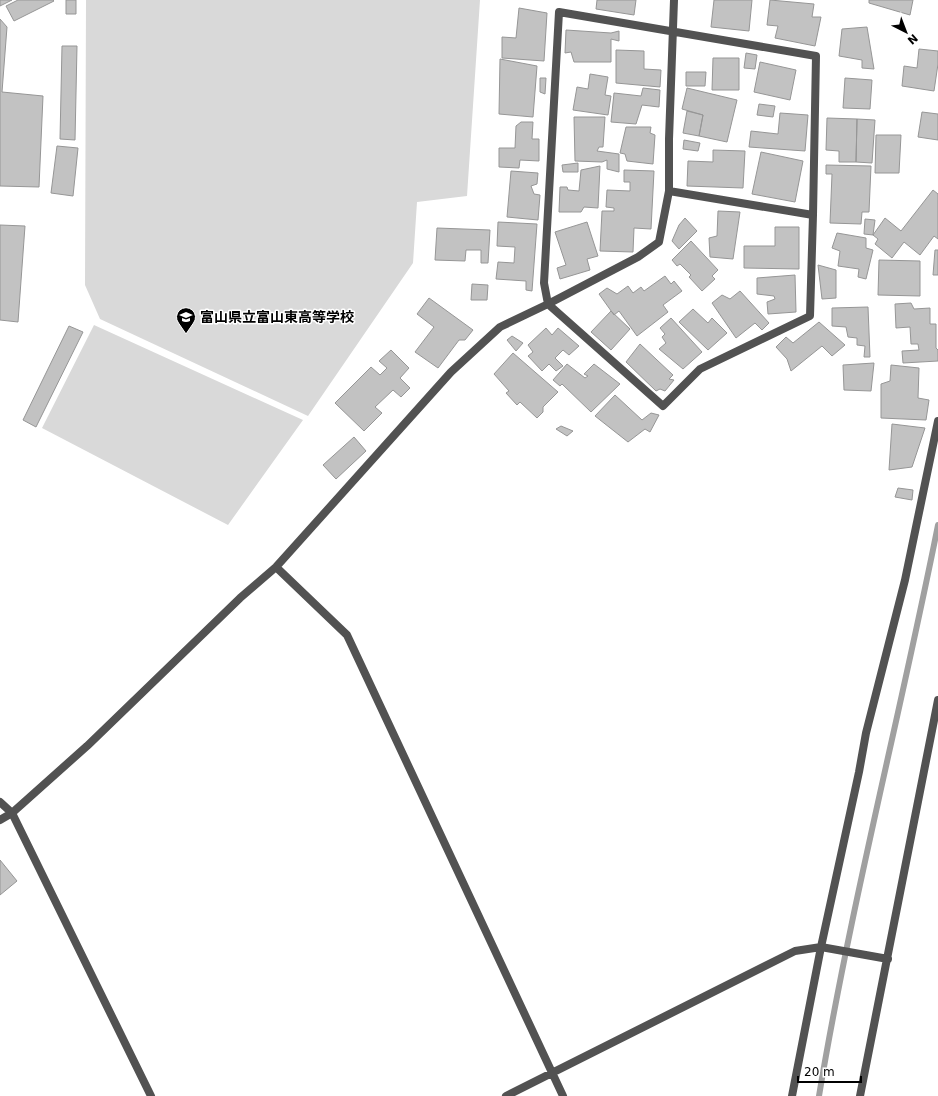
<svg xmlns="http://www.w3.org/2000/svg" width="938" height="1096" viewBox="0 0 938 1096" font-family="'DejaVu Sans','Noto Sans JP',sans-serif">
<rect width="100%" height="100%" fill="#fff"/>
<path fill="#d9d9d9" d="M86 0H480L467 196 417 202 413 263 308 416 100 319 85 285Z
M94 325 303 420 228 525 42 428Z"/>
<g fill="none" stroke-linecap="round" stroke-linejoin="round">
<path stroke="#a0a0a0" stroke-width="6" d="M819 1096C851 904 900 716 938 525"/>
</g>
<path fill="#c2c2c2" stroke="#969696" d="M0 0H12L0 6Z
M18 0H53L54 1 14 21 6 6Z
M66 0H76V14H66Z
M597 0H636L634 15 596 9Z
M714 0H752L749 31 711 27Z
M770 0 814 4 812 17H821L815 46 775 38 778 26 767 25Z
M869 0H913L910 15 869 3Z
M519 8 547 13 544 61 502 58V37L516 38Z
M0 19 7 27 2 92 43 96 39 187 0 186Z
M867 27 874 69 862 68V60L839 56 842 29Z
M566 30 611 33 619 31V41L611 39V62H574L571 52 565 53Z
M62 46H77L75 140 60 139Z
M919 49 938 51V64L934 91 902 86 904 66 917 68Z
M616 50 644 51V69L661 70 660 87 616 83Z
M746 53 757 55 755 69 744 68Z
M713 58H739V90H712Z
M500 59 537 66 533 117 499 114Z
M760 62 796 70 790 100 754 92Z
M686 72H706L705 86H686Z
M590 74 608 77 605 95 611 96 608 115 573 110 577 87 588 89Z
M540 78H546L545 94 540 92Z
M845 78 872 80 870 109 843 108Z
M643 88 660 90 659 107 642 105 636 124 611 122 614 93 641 96Z
M687 88 737 100 727 142 699 136 703 115 682 109Z
M759 104 775 106 773 117 757 115Z
M687 111 703 115 699 136 683 133Z
M922 112 938 114V140L918 137Z
M780 113 808 115 805 151 749 147 751 131 778 134Z
M574 117H605L603 147H599L597 151 619 154V172L607 169V160L602 162 575 161Z
M827 118 857 119 856 162H839V151L826 150Z
M857 119 875 120 872 163 856 162Z
M521 122H533L532 139H539V161L520 160 519 168 499 167V148H515L516 126Z
M626 127H651L650 133 655 135 653 164 627 161 625 154 620 153Z
M876 135H901L899 173H875Z
M684 140 700 143 698 151 683 149Z
M57 146 78 148 73 196 51 193Z
M713 150 745 151 743 188 687 186 688 161 713 162Z
M761 152 803 161 795 202 752 194Z
M578 163V172H563L562 165Z
M826 165 871 166 869 212H862L861 224 830 223 832 174H826Z
M600 166 598 208 584 207 581 212H559L560 187H567L568 190 579 191 581 170Z
M624 170 654 171 651 229 634 228 633 252 600 251 602 211H614V208L606 207 607 190 630 191V182H624Z
M511 171 538 173 537 184 531 186 534 194 540 195 538 220 507 217Z
M933 190 938 194V239L934 236 920 255 904 242 892 258 875 244 878 239 873 235 885 218 901 231Z
M718 211 740 212 733 259 710 257 709 238 717 236Z
M685 218 697 231 679 249 672 241 679 225Z
M865 219 875 220 873 235 864 234Z
M498 222 537 224 532 291 526 290V281L496 279 498 262 514 263 515 247 497 246Z
M587 222 598 256 587 259 590 270 560 279 557 268 566 265 555 232Z
M0 225 25 226 18 322 0 320Z
M775 227H799V269L744 268V246H775Z
M437 228 490 230 488 263H481V250H466L465 261 435 260Z
M837 233 866 238V248L873 250 866 279 858 277 859 269 838 266 840 251 832 248Z
M691 241 718 270 712 276 715 279 702 291 689 277 691 275 680 264 677 266 672 260Z
M935 250H938V275H933Z
M879 260 920 261V296L878 295Z
M818 265 836 270V298L822 299Z
M795 275 796 312 768 314 767 302 775 299 774 296 757 294V278Z
M665 276 671 284 674 281 682 291 663 305 668 312 637 336 619 311 614 315 599 294 607 288 617 294 628 286 633 293 641 287 644 291Z
M472 284 488 285 487 300H471Z
M740 291 769 323 762 330 755 323 736 338 712 303 722 295 730 299Z
M429 298 473 330 465 340H459L438 368 415 352 434 327 417 314Z
M911 303 914 309 930 308V324H936V348L938 350V361L903 363 902 351 919 350 918 344H911L910 327 896 328 895 304Z
M868 307 870 357H864L865 346 857 345V338L848 337 846 327 832 326V308Z
M693 309 708 323 712 318 727 333 708 350 679 322Z
M611 311 630 329 611 350 591 332Z
M671 318 702 352 683 369 659 349 666 343 662 337 665 334 660 328Z
M819 322 845 345 832 356 822 346 791 371 787 359 776 347 786 337 793 343Z
M69 326 83 332 36 427 23 420Z
M546 328 552 335 558 328 579 346 569 355 563 350 555 358 563 366 556 371 549 364 542 371 528 356 533 352 528 345Z
M512 336 523 343 516 351 507 340Z
M640 344 673 375 669 379 674 380 665 391 660 389 656 391 626 362Z
M391 350 409 368 400 378 410 388 401 397 393 390 375 407 382 413 364 431 335 403 371 367 380 375 387 368 379 361Z
M513 353 558 392 543 407V412L537 418 520 402 517 405 506 393 509 391 494 374Z
M874 363 871 391 844 390 843 365Z
M567 364 585 378 588 376 584 374 594 364 620 384 591 412 562 384 560 386 553 380Z
M891 365 919 368 918 398 929 400 926 420 881 418V384L890 381Z
M615 395 642 420 651 413 659 415 650 432 645 429 628 442 595 416Z
M892 424 925 428 912 467 889 470Z
M561 426 573 431 567 436 556 429Z
M354 437 366 451 336 479 323 465Z
M898 488 913 490 912 500 895 497Z
M0 860 17 881 0 895Z"/>
<g fill="none" stroke-linecap="round" stroke-linejoin="round">
<path stroke="#525252" stroke-width="8" d="M669 191 813 215 810 316 700 369 663 406 548 304 544 283 559 12 816 56 813 215
M276 567 347 635 563 1096
M0 802 12 813 151 1096
M0 820 12 813 87 746 240 598 276 567 451 372 500 327 548 304 638 257 659 242 669 191V139L674 0
M506 1096 795 951 821 947 888 959
M792 1096 821 947 859 772 866 733 905 580 938 421
M860 1096 938 700"/>
</g>
<defs>
<symbol id="school-pin" viewBox="-11 -11 22 30"><path d="M0 17L-7.5 6A9.5 9.5 0 1 1 7.5 6Z" fill="#000" stroke="#fff"/><path d="M0-5L7-2L0 1L-7-2ZM-4 1L0 2.5L4 1V4Q0 6-4 4Z" fill="#fff"/></symbol>
</defs>
<g fill-rule="evenodd">
<use href="#school-pin" x="175" y="306" width="22" height="30"/>
</g>
<g text-anchor="middle" dominant-baseline="central" stroke-width="3" stroke-linejoin="round" paint-order="stroke">
<g font-size="14" font-weight="bold" fill="#000" stroke="#fff" text-anchor="start">
<text x="200" y="317">富山県立富山東高等学校</text>
</g>
</g>
<g transform="translate(906 32) rotate(138)" stroke="#ffffff" stroke-width="3" paint-order="stroke">
<path d="M0-3L7 15L0 10L-7 15Z" fill="#000000"/>
<text y="-6" font-size="11" font-weight="bold" text-anchor="middle" fill="#000000">N</text>
</g>
<path d="M798 1076v6h63v-6" fill="none" stroke="#000000" stroke-width="2"/>
<text x="804" y="1076" font-size="12" fill="#000000" stroke="#ffffff" stroke-width="3" paint-order="stroke">20 m</text>
</svg>
